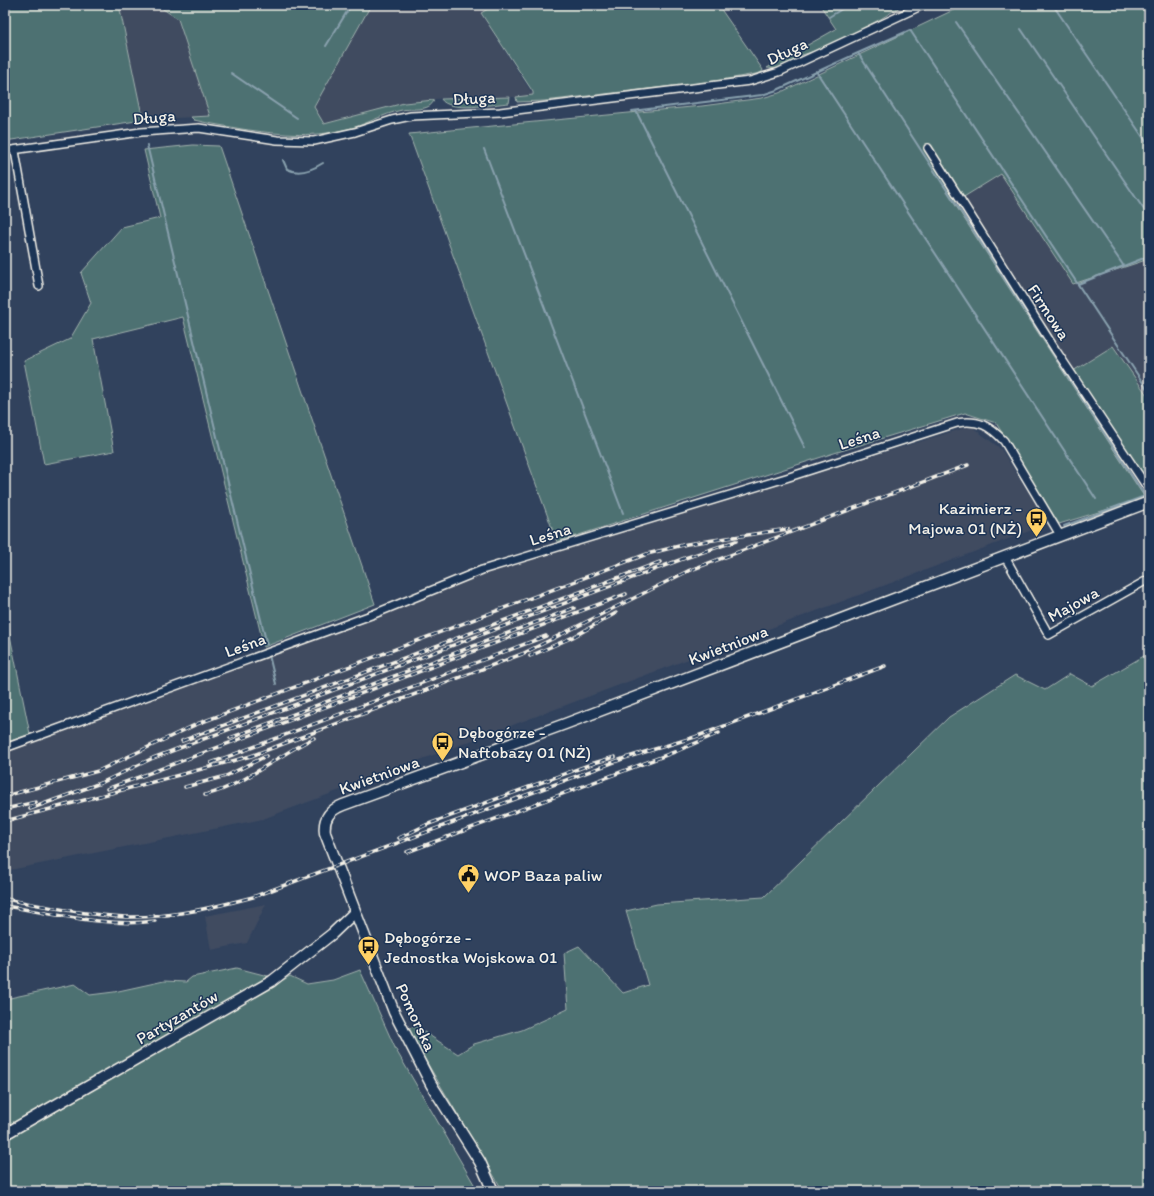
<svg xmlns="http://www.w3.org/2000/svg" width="1154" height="1196" viewBox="0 0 1154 1196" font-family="Itim,sans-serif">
<rect width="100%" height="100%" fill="#31425d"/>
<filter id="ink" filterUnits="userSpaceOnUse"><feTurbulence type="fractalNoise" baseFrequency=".025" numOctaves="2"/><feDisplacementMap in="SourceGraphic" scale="8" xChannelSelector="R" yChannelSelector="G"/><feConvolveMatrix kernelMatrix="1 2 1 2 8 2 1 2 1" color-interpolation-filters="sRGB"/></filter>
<g filter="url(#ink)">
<path fill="#3f4b61" d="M119 5H157L178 19 211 116 143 120Z
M371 5H490L491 7 481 14 533 95 521 97 444 98 404 103 324 124 314 107Z
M1001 174 1073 284 1149 259V398L1113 346 1149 484V497L1145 498 954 203Z
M971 426 1001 449 1048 524 263 819 5 871V752L398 609V606L484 574Z
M266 904 247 943 211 950 205 916Z"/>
<path fill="#4e7172" stroke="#a1b1ad" d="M5 5H119L143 120 5 141Z
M157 5H371L314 107 324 124 404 103 434 100C430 112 412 108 402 110 382 114 364 126 344 130 309 138 277 134 242 129 226 126 210 124 194 120L191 117 210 116 178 19Z
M490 5H718L763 70 761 73 716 81 544 101 517 102 516 97 533 95V92L481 13 491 7Z
M820 5H903L879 20 824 48 802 55 793 62 778 69 767 68 836 29Z
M964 5H1149V259L1073 284 1001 174 954 203 1145 498 1059 524 996 423 965 413 831 454 557 542 409 134 702 106 762 98 779 93Z
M510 97 509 103C494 104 449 113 441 99Z
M193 145 219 146 375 604 264 647 183 317 93 339 114 451 44 464 24 361 70 339 91 303 81 273 122 227 160 218 144 150Z
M1113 346 1149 398V484L1073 371Z
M5 611 30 734 5 743Z
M1149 653V1191H503L407 1029 415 1026 458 1054 474 1044 522 1030 568 1009 564 953 579 946 623 993 648 985 626 911 657 904 764 897 949 717 1015 675 1045 690 1070 674 1092 686Z
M237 968 283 980 290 976 307 984 333 980 360 970 396 1050 478 1191H5V999L75 984 90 995 114 992 164 981 186 982 192 977Z"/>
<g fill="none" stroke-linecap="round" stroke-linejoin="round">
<path stroke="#89a1ae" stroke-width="2" d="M1053 5 1149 146
M829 17 845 7
M956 22 1123 265
M1021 29 1149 217
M326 46 351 5
M816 71 1096 499
M231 73 297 118
M632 111 762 95 777 90 858 53
M636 111 805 448
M147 145 267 645
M484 149 623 513
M283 160 287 169C299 175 312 170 323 163
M1078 284 1149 256
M1064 526 1145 496 858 53 910 30 1149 392
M269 655 276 684"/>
<defs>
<path id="street" d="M928 148 1055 349 1149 490
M5 151 141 132 199 128 277 140 314 141 355 132 392 120 411 116 500 112 750 81 779 72 923 5
M15 151 39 286
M1005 557 1049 635 1149 579
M5 748 374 614 482 570 786 478 957 423C978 419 990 426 1004 441L1060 535"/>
<path id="secondary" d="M5 1134 272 981 332 934 354 913
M493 1191 480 1162 431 1084 394 1012 325 833C323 818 330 810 343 805L565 724 1149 502"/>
</defs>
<use href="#street" stroke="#f4f1e8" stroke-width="10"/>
<use href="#secondary" stroke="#f4f1e8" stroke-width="13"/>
<use href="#street" stroke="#1d3557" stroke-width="7"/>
<use href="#secondary" stroke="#1d3557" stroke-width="10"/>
<defs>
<path id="rail" d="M530 656 573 637 616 613
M230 738 574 608
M182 741 660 562
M211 763 546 636
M185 787 226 776 266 756
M107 789 626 594
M205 795C246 785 277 755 314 738
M5 796 98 771 197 724 647 554 687 544 788 529
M5 809 36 802
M30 809 103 782 153 758 685 558 736 541
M5 821 251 756 522 654 688 571 968 465
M399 838 426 825 594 763 615 757
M407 852 677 751 719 733
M5 899C45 906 86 915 126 917 170 918 211 908 253 897L625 758 695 737 885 666
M5 906C52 913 108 928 155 921"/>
</defs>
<use href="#rail" stroke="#f4f1e8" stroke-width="3.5"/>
<use href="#rail" stroke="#1d3557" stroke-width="2" stroke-dasharray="6" stroke-linecap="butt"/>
</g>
</g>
<defs>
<symbol id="bus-pin" viewBox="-11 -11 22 30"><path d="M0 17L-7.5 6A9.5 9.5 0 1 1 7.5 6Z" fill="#ffd166" stroke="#1d3557"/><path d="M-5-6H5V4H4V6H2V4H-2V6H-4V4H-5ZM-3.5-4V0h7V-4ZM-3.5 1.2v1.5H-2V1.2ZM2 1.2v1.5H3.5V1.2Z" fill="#111"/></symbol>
<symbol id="civic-pin" viewBox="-11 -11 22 30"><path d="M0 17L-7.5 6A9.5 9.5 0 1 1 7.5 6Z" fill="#ffd166" stroke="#1d3557"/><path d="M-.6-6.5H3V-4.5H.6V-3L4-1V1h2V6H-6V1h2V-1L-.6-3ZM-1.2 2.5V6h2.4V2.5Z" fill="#111"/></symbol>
</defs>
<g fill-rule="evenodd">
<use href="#bus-pin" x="1024" y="506" width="25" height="34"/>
<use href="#bus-pin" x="430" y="730" width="25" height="34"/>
<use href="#civic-pin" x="456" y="862" width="25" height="34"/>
<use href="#bus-pin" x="356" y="934" width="25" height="34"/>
</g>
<g text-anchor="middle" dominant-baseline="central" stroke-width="3" stroke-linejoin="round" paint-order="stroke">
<g font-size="17" fill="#f4f1e8" stroke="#1d3557">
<text transform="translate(787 51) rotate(-25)">Długa</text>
<text transform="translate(474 98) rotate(-3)">Długa</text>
<text transform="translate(154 117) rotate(-5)">Długa</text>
<text transform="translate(1049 312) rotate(57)">Firmowa</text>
<text transform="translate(859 438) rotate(-18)">Leśna</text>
<text transform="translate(550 534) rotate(-17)">Leśna</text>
<text transform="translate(1073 604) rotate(-29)">Majowa</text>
<text transform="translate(245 645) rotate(-20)">Leśna</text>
<text transform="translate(728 645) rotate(-21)">Kwietniowa</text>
<text transform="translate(379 775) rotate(-20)">Kwietniowa</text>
<text transform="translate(177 1017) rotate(-30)">Partyzantów</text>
<text transform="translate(416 1017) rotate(65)">Pomorska</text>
</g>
<g font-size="17" fill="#f4f1e8" stroke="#1d3557" text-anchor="start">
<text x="1022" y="508" text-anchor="end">Kazimierz -<tspan x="1022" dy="20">Majowa 01 (NŻ)</tspan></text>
<text x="458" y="732">Dębogórze -<tspan x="458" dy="20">Naftobazy 01 (NŻ)</tspan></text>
<text x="484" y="875">WOP Baza paliw</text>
<text x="384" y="937">Dębogórze -<tspan x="384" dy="20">Jednostka Wojskowa 01</tspan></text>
</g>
</g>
<rect width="1154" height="1196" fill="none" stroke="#1d3557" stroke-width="20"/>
<rect x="10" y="10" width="1134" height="1176" fill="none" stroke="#f4f1e8" stroke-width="1.5" filter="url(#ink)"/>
</svg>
